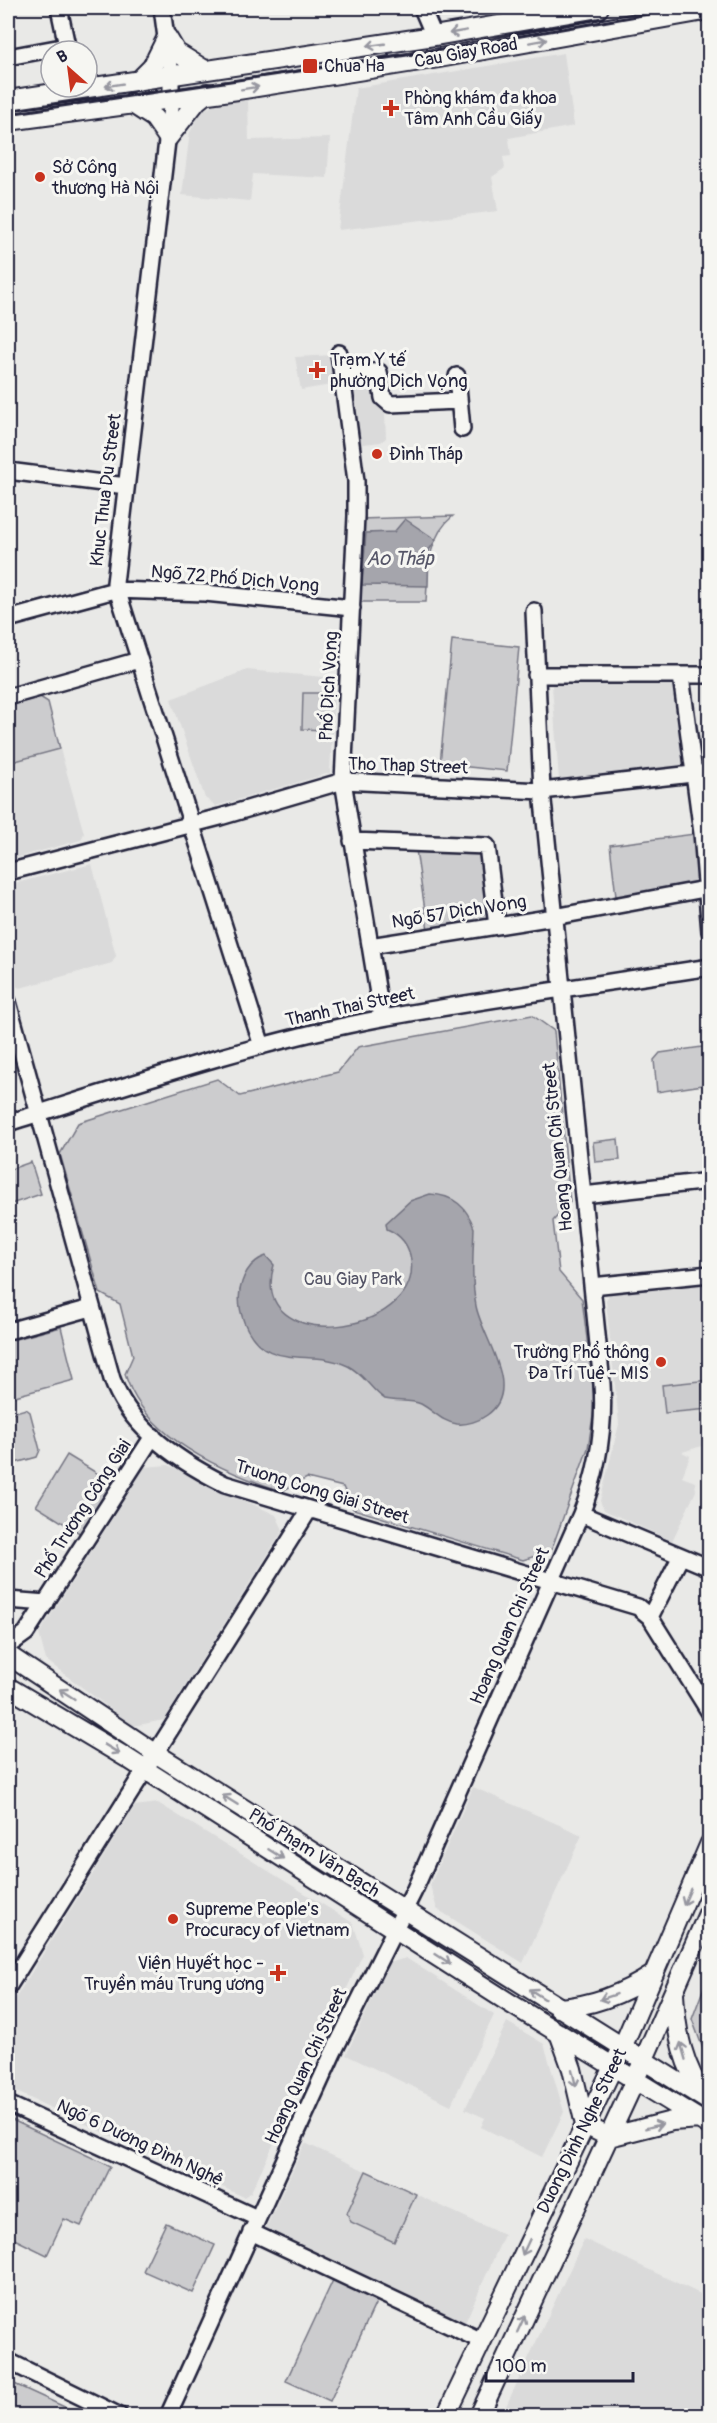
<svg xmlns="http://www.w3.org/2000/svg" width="717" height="2423" viewBox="0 0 717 2423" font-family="Pangolin,sans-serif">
<rect width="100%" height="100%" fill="#e9e9e7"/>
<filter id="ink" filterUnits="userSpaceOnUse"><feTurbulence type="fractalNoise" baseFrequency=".0167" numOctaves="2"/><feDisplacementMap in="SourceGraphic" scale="12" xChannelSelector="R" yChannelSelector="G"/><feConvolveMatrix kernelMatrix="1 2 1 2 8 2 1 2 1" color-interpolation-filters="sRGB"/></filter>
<g filter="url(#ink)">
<path fill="#dadada" d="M564 53 574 126 509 138 511 156 503 157 505 168 492 177 498 211 338 230 356 88Z
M248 99 249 140 330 138 327 178 253 174 250 201 182 195 190 132 196 121 204 110 215 104Z
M334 355 337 384 301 390 295 357Z
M344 360 383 364 386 438 381 442 355 445Z
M247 670 335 678 330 773 216 806 205 798 171 699Z
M673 684 684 771 559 781 552 685Z
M60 749 84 833 81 840 8 860V763Z
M92 864 116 956 112 963 20 988 14 985 8 959V885Z
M8 1059 15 1089 8 1096Z
M709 1284V1444L682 1452 690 1456 682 1477 695 1482 696 1491 672 1541 604 1510 600 1501 619 1424 606 1300 610 1293Z
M168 1465 276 1515 283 1530 164 1720 133 1726 46 1660 39 1634 145 1467Z
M473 1787 582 1835 523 1963 437 1909 430 1885Z
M158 1803 353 1923 363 1954 251 2192 244 2197 8 2088V2010L135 1806Z
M406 1958 494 2015 451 2105 346 2055 389 1963Z
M507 2022 544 2044 564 2112 542 2157 481 2127 485 2118 465 2109Z
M305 2143 504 2235 464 2325 264 2232Z
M584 2239 709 2298V2415H502Z"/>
<path fill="#ccccce" stroke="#777784" stroke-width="1.5" d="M453 516C427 537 428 571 426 602H357L360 519Z
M452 640 519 647 507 771 440 764Z
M303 693H326L325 730 302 729Z
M40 697 48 702 60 749 8 763V706Z
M702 833 705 889 617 905 610 845Z
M415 843 482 844 497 926 429 937Z
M532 1015 554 1031 570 1202 553 1221 559 1272 582 1299 595 1403 588 1448 551 1551 523 1560 353 1509 343 1487 307 1478 282 1491C223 1472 144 1438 125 1374L133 1356 120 1304 100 1293 60 1154 78 1123 217 1079 240 1096 338 1072 358 1047Z
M702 1047 709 1053V1084L657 1092 654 1060 660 1053Z
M618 1139 620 1160 595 1162 593 1142Z
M31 1162 41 1194 8 1205V1170Z
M61 1327 74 1380 8 1398V1341Z
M709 1380V1409L665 1413 662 1385Z
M26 1409 30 1412 40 1450 37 1457 8 1465V1414Z
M67 1455 113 1483 81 1534 36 1506Z
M709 1974V2065L692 2019Z
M8 2118 110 2166 81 2226 64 2219 47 2255 8 2236Z
M366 2171 416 2194 394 2242 351 2222 347 2213Z
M166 2223 215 2245 193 2293 143 2271Z
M334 2278 378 2298 330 2401 286 2381Z
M8 2381 82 2415H8Z"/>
<path fill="#a5a5ac" stroke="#71717f" stroke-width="1.5" d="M405 519 436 540 429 550 428 586 362 585 366 533 394 532Z
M430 1194C454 1195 467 1207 474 1228 473 1255 471 1279 476 1306 482 1338 524 1389 487 1415 479 1421 467 1425 457 1424 442 1422 434 1411 421 1404 410 1399 397 1402 385 1399 371 1390 364 1374 348 1366 311 1347 265 1374 244 1322 239 1309 237 1296 242 1282 246 1270 254 1260 266 1256L274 1265C247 1357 422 1337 411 1260 409 1246 401 1235 387 1229L386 1223 410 1201Z"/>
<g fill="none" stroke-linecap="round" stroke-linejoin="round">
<defs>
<path id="minor" d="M162 8 171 75V107L115 583 262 1046
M422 8 434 36
M8 57 67 46 59 8
M339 353 356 481V516L343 781 382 1018
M342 371 379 372 383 398 390 404 458 401
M457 376 462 429
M8 471 126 486
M8 619 115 590 205 593 352 608
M536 675H710
M681 676 702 833 710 932
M8 697 139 660
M352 841 487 846 497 926
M8 872 220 817 343 781 542 791 710 772
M370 946 554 917 710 888
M8 1002 112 1379C130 1429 180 1462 225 1484L638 1607 650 1617 710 1713
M8 1123C128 1085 259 1041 383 1018 491 998 600 984 710 967
M583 1195 710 1181
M592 1286 710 1274
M8 1331 91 1308
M581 1514 710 1568
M8 1600 46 1603
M650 1617 681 1556
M8 1646 26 1633 153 1436
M8 1987 309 1510
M8 2104 257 2218
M251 2232 482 2341
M8 2361 120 2416
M168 2416 333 2053 414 1891 581 1514C598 1471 605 1430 602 1384L542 791 534 611"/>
<path id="major" d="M167 37 176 52 205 70
M138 81 152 67 167 37
M8 100 434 36 599 8
M131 103 154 118 168 138
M8 121 238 90 439 58 710 10
M168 138 197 101 207 93
M8 1655 155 1753 710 2102
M8 1687 127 1758 508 2002 710 2126
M674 1994C676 2032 683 2067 706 2098
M558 2008C594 2006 625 1993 654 1974
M559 2033 572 2069 585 2125 609 2137 672 2121 700 2119
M446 2416 622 2048 710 1843
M479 2416 630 2091 710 1909"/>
</defs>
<use href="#minor" stroke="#22223b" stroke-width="20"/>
<use href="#major" stroke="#22223b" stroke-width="22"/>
<use href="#minor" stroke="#f6f6f2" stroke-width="15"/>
<use href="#major" stroke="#f6f6f2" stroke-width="18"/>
<path stroke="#22223b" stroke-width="3" d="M8 114 441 50 683 8"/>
</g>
<defs><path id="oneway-shaft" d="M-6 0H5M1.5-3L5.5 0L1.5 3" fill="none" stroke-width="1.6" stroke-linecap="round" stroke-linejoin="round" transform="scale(1.5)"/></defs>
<g stroke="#9797a0">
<use href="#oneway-shaft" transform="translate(458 32) rotate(170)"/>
<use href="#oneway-shaft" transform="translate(538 41) rotate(-10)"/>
<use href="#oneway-shaft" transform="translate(376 45) rotate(172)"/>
<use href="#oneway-shaft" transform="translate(114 85) rotate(171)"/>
<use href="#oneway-shaft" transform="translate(250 88) rotate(-9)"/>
<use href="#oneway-shaft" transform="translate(67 1694) rotate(-147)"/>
<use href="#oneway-shaft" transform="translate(112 1749) rotate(31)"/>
<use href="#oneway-shaft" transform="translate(230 1800) rotate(-148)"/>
<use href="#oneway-shaft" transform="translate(276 1854) rotate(32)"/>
<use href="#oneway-shaft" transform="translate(687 1897) rotate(113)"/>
<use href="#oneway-shaft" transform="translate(443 1959) rotate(33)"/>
<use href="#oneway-shaft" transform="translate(537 1994) rotate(-147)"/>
<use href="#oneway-shaft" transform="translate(608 1997) rotate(161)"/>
<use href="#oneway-shaft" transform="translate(683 2051) rotate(-106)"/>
<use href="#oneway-shaft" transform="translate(574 2078) rotate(77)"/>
<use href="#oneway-shaft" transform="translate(654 2126) rotate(-15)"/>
<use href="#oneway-shaft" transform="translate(526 2247) rotate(115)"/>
<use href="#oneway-shaft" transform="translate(521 2324) rotate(-65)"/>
</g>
</g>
<g fill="#c8321e" stroke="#f6f6f2" stroke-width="2">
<rect x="302" y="58" width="16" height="16" rx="3"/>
<path d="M388 99h6v6h6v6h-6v6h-6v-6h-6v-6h6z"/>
<circle cx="40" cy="177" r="6"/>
<path d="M314 361h6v6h6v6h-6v6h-6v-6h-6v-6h6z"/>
<circle cx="377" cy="454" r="6"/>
<circle cx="661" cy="1362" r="6"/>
<circle cx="173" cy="1919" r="6"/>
<path d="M275 1964h6v6h6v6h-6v6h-6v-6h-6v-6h6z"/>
</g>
<g text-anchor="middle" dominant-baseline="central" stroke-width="6" stroke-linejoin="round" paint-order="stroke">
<g font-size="18" fill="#22223b" stroke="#f6f6f2">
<text transform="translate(466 53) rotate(-10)">Cau Giay Road</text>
<text transform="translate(106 490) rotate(-83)">Khuc Thua Du Street</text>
<text transform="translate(235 579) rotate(5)">Ngõ 72 Phố Dịch Vọng</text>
<text transform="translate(329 686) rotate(-87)">Phố Dịch Vọng</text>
<text transform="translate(408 766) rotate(2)">Tho Thap Street</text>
<text transform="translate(459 912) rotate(-9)">Ngõ 57 Dịch Vọng</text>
<text transform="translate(350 1007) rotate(-12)">Thanh Thai Street</text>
<text transform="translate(558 1147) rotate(-96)">Hoang Quan Chi Street</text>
<text transform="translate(322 1492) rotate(17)">Truong Cong Giai Street</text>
<text transform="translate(83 1509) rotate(-57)">Phố Trương Công Giai</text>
<text transform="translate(510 1626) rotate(-66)">Hoang Quan Chi Street</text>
<text transform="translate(314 1853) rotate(32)">Phố Phạm Văn Bạch</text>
<text transform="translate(306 2066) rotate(-65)">Hoang Quan Chi Street</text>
<text transform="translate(582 2131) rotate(-64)">Duong Dinh Nghe Street</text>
<text transform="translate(140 2143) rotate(25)">Ngõ 6 Dương Đình Nghệ</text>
</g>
<g font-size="18" fill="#22223b" stroke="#f6f6f2" text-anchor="start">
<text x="324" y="66">Chua Ha</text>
<text x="404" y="98">Phòng khám đa khoa<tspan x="404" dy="21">Tâm Anh Cầu Giấy</tspan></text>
<text x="52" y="167">Sở Công<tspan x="52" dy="21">thương Hà Nội</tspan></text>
<text x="330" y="360">Trạm Y tế<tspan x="330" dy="21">phường Dịch Vọng</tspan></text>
<text x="389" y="454">Đình Tháp</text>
<text x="649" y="1352" text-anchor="end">Trường Phổ thông<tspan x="649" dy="21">Đa Trí Tuệ - MIS</tspan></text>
<text x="185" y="1909">Supreme People's<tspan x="185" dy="21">Procuracy of Vietnam</tspan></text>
<text x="264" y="1963" text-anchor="end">Viện Huyết học -<tspan x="264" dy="21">Truyền máu Trung ương</tspan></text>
</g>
<g font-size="18" fill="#555567" stroke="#f6f6f2">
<text x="353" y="1279">Cau Giay Park</text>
</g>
<g font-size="20" font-style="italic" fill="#565668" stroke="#f6f6f2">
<text x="400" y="558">Ao Tháp</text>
</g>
</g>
<rect width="717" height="2423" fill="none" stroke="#f6f6f2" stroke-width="30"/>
<rect x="15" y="15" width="687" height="2393" fill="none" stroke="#22223b" stroke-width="2" filter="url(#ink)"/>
<g transform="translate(69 69) rotate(332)"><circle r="28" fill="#f6f6f2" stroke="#a1a1a9" stroke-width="1.5"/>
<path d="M0-4.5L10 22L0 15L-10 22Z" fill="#c8321e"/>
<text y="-9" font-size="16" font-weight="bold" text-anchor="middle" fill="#22223b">B</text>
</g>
<path d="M486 2372v9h147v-9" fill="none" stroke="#22223b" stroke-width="3"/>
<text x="495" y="2372" font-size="18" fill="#22223b" stroke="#f6f6f2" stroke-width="4.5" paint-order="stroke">100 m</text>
</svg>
